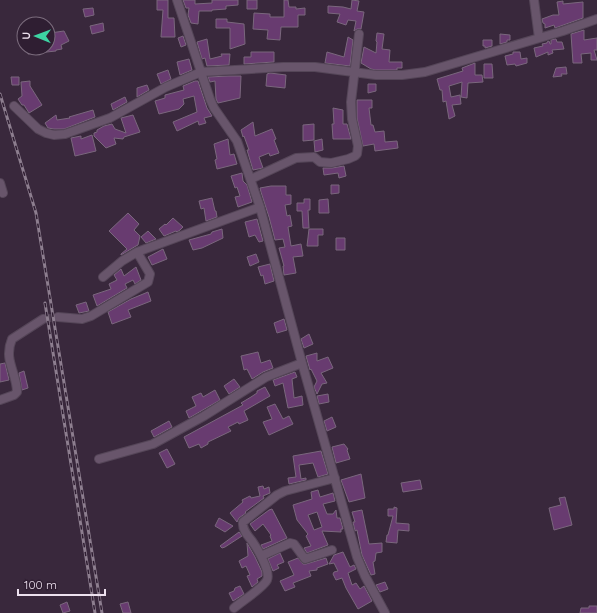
<svg xmlns="http://www.w3.org/2000/svg" width="597" height="613" viewBox="0 0 597 613" font-family="Quicksand,sans-serif">
<rect width="100%" height="100%" fill="#39283c"/>
<path fill="#683b70" stroke="#7a677d" fill-rule="evenodd" d="M157 0H168V18H174L175 37H161L163 10H157Z
M183 0H195V4L212 3V0H238V5L226 6V9L212 10V11H199L198 24 191 23 188 15 189 8H186Z
M247 0H257V9H247Z
M284 0H288L289 7H296V9L305 8V15H298V27H281L280 40 267 39 268 30 253 29 254 13 270 14V17H284Z
M352 0 359 1 357 11 364 12 361 29H357L354 31 356 21 348 20 346 25 337 22 340 14 328 13V6L343 7 351 9Z
M563 1V4L583 2V18L555 28 554 25 545 28V24L543 23 542 19 553 15H559L557 2Z
M93 8 94 15 85 17 83 9Z
M216 19H227V22L244 24 245 44 230 49V28H216Z
M103 23 104 31 92 34 90 26Z
M584 30V40L597 38V50H594L597 60H591V53L581 54 582 63H573L571 34Z
M64 31 69 41 61 45 62 49 56 50V51L28 54V48H48V43L51 42 50 33Z
M377 33 384 34 382 49 390 50 389 62H402V68H397V70H376L371 69 361 63 364 47 376 53 377 42 376 41Z
M500 34 510 35V40H507V42L500 44Z
M183 36 186 45 181 47 178 38Z
M348 37 353 40 350 66 325 63 327 52 344 57Z
M207 39 210 59 222 56 221 54H230L229 65 207 66 205 58 202 59 197 42Z
M555 39H556L557 42H562L564 49 552 50 553 53 548 55V52L536 57 534 48 543 46 542 44 547 43V42L549 41 550 44H551V40Z
M483 40H492V46L485 48V46H483Z
M251 52H274V62L244 64V57H251Z
M513 52H520L521 59 527 58V63L516 66 515 64 507 65 505 56 513 54Z
M189 59 192 70 180 75 177 62Z
M475 63V75H482L483 82 468 83 467 98 461 97 462 82 449 86 451 97 460 95 461 104 452 105 455 116 449 119 446 101 443 102 442 90H440L437 79 463 71 462 68Z
M484 64H492L493 78H484Z
M566 67 567 74H561L562 76 553 77 556 68Z
M168 70 171 79 161 84 157 74Z
M270 73 286 75 285 88 266 86 267 74Z
M229 76H241L240 98 218 103 216 99 215 81 210 82 208 77Z
M11 77H19V85H12Z
M30 81V86L42 105 29 113 24 105H22L18 99 22 96 21 82Z
M195 81H198L207 108 212 116 204 118 206 123 199 125 198 121 177 131 173 122 197 112 194 96 183 99 184 104 179 109 159 114 155 101 165 98V95L184 90 183 86Z
M368 84H376V91L368 93Z
M147 85 149 90 137 97V88Z
M125 97 127 102 113 110 111 104Z
M357 100H372V108H369L371 125H373L375 132 384 131 385 142 397 141 398 148 375 151 374 144 363 146 357 118Z
M333 108 343 110V124H347L351 139H333L332 124H334Z
M93 110 95 117 64 129H54L48 128 45 123 56 115 57 120 70 118 69 117Z
M133 115 140 132 124 137 123 139 114 138 116 144 106 148 94 136V133L97 132V130L104 126 112 124 115 129 126 133 121 118Z
M253 122 255 136 272 129 276 139 274 140 279 153 270 156 269 153 259 157 263 168 253 170 247 150H249L244 136 243 137 241 130Z
M314 124V140L303 141V125Z
M92 135 96 151 75 156 71 138 81 136V139Z
M228 139 230 155 234 154 237 164 217 169 215 160 217 159 214 144Z
M322 139 323 150 315 152 314 141Z
M344 166 346 176 339 178 338 173 324 175 323 168H332Z
M242 173 243 181 247 185 252 202 238 207 235 197 240 196 237 187 235 188 231 176Z
M331 185H339V193L331 194Z
M271 186H286V195H291V204L285 205 287 216 290 215 292 226 288 227 291 246 301 244 303 256 293 257 296 273 284 275 283 266H284L279 248 285 247 283 239 275 240 269 217 261 192 260 188Z
M212 198 215 211H216L217 217 206 221 204 208 201 209 199 201Z
M304 199H310V210H308L309 228H303L302 211H297V203H304Z
M328 199 329 213H319V200Z
M128 213 139 224 134 230 140 236 138 245 136 246 121 255V254L127 249 109 231Z
M173 218 183 227 180 230 177 232 176 231 164 236 159 229 165 224 166 225Z
M257 219 263 241 259 242 255 235 249 237 245 222Z
M222 229 223 238 202 248 193 250 189 240 211 234 212 232Z
M309 229H323V235H318V246H307Z
M148 231 156 239 146 243 141 237Z
M336 238H345V250H336Z
M163 249 167 259 152 265 148 257Z
M256 254 259 262 250 266 247 257Z
M270 264 274 281 265 284 263 275 261 276 258 267Z
M136 267 141 280 135 284 133 280 125 284 127 288 97 306 93 295 111 289 109 284 117 280 114 275 121 269 124 276Z
M148 292 151 301 128 310 131 317 112 324 108 312 131 299Z
M86 302 89 311 79 313 76 305Z
M284 319 287 330 277 333 274 323Z
M309 334 313 344 304 348 301 339Z
M258 352 261 363 270 360 273 368 263 372 252 379 247 369 244 370 241 356Z
M317 353V361L328 357 333 368 321 373 327 383 322 384 317 394 314 387 317 381 311 369 310 370 306 356Z
M5 363 9 380 0 382V364Z
M24 371 28 388 22 390 19 373Z
M295 372 297 377 292 379 294 398 302 396 303 405 288 408 283 383 275 386 273 380Z
M234 379 240 387 229 394 224 386Z
M265 387 270 396 244 411 248 420 239 424 238 422 228 427 231 431 208 442V444L201 448 199 444 189 448 184 437 243 405 241 403 251 397 257 393V391Z
M215 390 220 400 189 418 186 411 196 406 192 397 201 393 203 397Z
M328 394 329 402 319 404 317 396Z
M275 404 283 419 289 416 293 424 269 435 263 422 272 419 267 407Z
M332 417 336 427 327 431 324 421Z
M169 421 172 427 154 437 151 431Z
M344 444 348 449 347 450 350 459 336 463 332 447Z
M167 449 175 464 167 468 159 453Z
M321 451 328 474 318 477 313 463 299 465 301 479 306 478V480L289 484 288 478 296 477 293 456Z
M361 474 365 498 349 502 341 480Z
M420 480 422 489 403 492 401 483Z
M263 486 264 489 269 487 270 493 263 496 264 498 245 512 246 513 239 518 237 522 230 513 243 502 242 500 250 496 251 498 260 496 258 487Z
M318 490 320 497 333 493 335 501 323 504 327 514H333L336 510 337 518H340L343 529H341V532L322 531 328 545 307 553 304 548 311 546 306 536 308 534 297 520 293 505 312 499 311 492ZM317 512 322 527 314 530 308 515Z
M565 497 572 525 554 530 549 508 561 505 559 498Z
M394 507 397 508 396 523 409 524V531L398 530 397 543 386 542 387 535H388L393 516H388V509H394Z
M272 509 287 538 263 549 261 545 272 541 270 536 271 535 263 524 255 531 250 524 269 510Z
M362 510 369 544 382 543V552L376 553 375 561 373 562 375 574 371 575 362 555 357 530 355 531 353 522H355L352 512Z
M219 518 233 526 225 532 215 526Z
M239 532 242 536 225 547 222 548 220 546Z
M247 543 255 557 262 572V576L257 579 258 582 252 587 247 576 250 575 246 566 242 568 239 561 248 556Z
M343 552 350 567 354 565 356 569 348 573 352 585 356 583 360 589 364 586 372 601 358 609 346 588 342 578 336 580 333 574 334 572 338 571 334 563 329 564 334 555Z
M280 553 284 562 277 565 279 568 273 571 268 559Z
M298 558 303 564H306L326 558 328 564 317 568V570L309 571 311 576 293 583 295 587 285 591 280 581 294 575 288 562Z
M385 582 388 589 380 592 376 585Z
M240 586 244 594 233 601 229 593 234 591 235 588Z
M67 602 70 611 63 613 60 605Z
M128 602 131 613H123L120 604Z
M589 606H597V613H580L581 608H589Z"/>
<g fill="none" stroke-linecap="round" stroke-linejoin="round">
<path stroke="#544457" stroke-width="8" stroke-dasharray="8 4" stroke-linecap="butt" d="M43 319 58 317"/>
<defs>
<path id="minor" d="M177 0 210 99 214 108 237 141 260 207 302 363 357 557 365 576 385 613
M534 0 539 38
M14 106 38 129 46 133 54 135 65 134 110 118 166 87 201 72 283 67H315L376 75H402L425 72 563 31 597 19
M251 179 296 158 314 157 320 162 331 163 348 159 355 156 357 154 358 146 352 119 351 102 359 34
M0 183 3 193
M103 277 122 261 137 252 260 207
M58 317 82 319 91 316 148 282 150 274 137 252
M0 400 14 395 17 392C17 373 3 360 12 339L43 319
M99 459 153 444 204 416 266 377 302 363
M261 556 290 543 294 544 305 559 332 550
M234 608C241 602 264 587 267 580 271 571 257 548 252 541 247 535 242 529 243 522L277 495 285 491 335 478"/>
</defs>
<use href="#minor" stroke="#554658" stroke-width="10"/>
<use href="#minor" stroke="#68556b" stroke-width="8"/>
<defs>
<path id="rail" d="M0 94 36 213 102 613
M45 303 95 613"/>
</defs>
<use href="#rail" stroke="#8d7e8f" stroke-width="3"/>
<use href="#rail" stroke="#2f1e32" stroke-width="1.5" stroke-dasharray="4.5" stroke-linecap="butt"/>
</g>
<g transform="translate(36 36) rotate(271)"><circle r="19" fill="#2f1e32" stroke="#7b6c7d"/>
<path d="M0-3L7 15L0 10L-7 15Z" fill="#3dd4a3"/>
<text y="-6" font-size="11" font-weight="bold" text-anchor="middle" fill="#ede1ee">U</text>
</g>
<path d="M18 589v6h87v-6" fill="none" stroke="#ede1ee" stroke-width="2"/>
<text x="24" y="589" font-size="12" fill="#ede1ee" stroke="#2f1e32" stroke-width="3" paint-order="stroke">100 m</text>
</svg>
